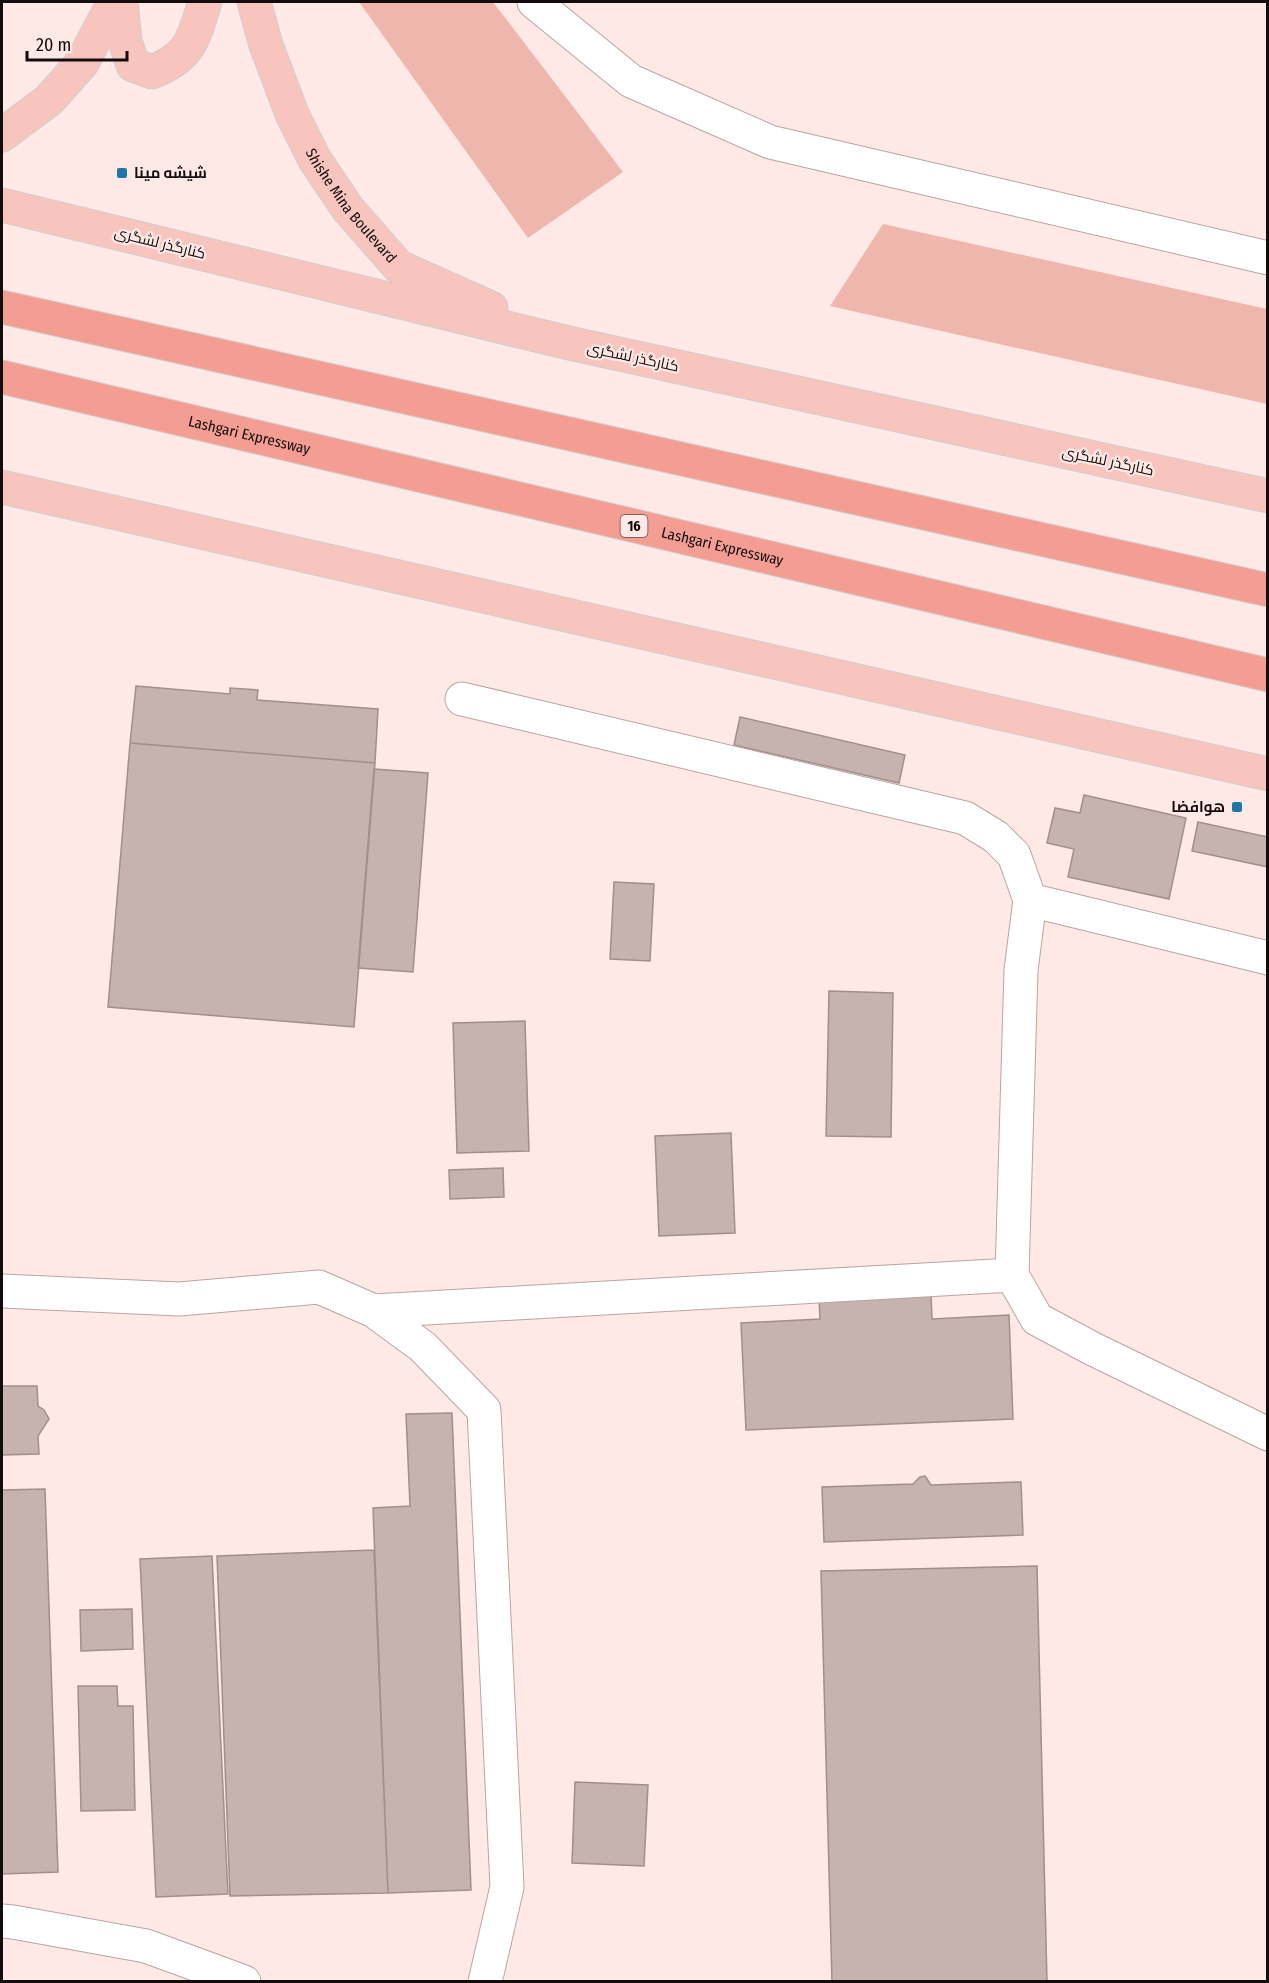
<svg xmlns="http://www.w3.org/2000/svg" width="1269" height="1983" viewBox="0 0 1269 1983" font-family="'Fira Sans Condensed',Cairo,sans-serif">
<rect width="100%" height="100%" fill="#fee9e6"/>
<path fill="#efb6ae" d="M359 2H493L623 172 528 238Z
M883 224 1267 309V404L830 306Z"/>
<path fill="#c6b2af" stroke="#a18f8c" stroke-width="1.5" d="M136 686 230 694V688L258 690 257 700 378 709 375 763 130 743Z
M740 717 905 755 899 783 734 745Z
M130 743 375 763 354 1027 108 1007Z
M374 769 428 773 413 972 358 968Z
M1084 795 1186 818 1169 899 1068 877 1074 849 1047 843 1055 808 1080 813Z
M1198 822 1268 837V867L1192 851Z
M614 882 654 884 650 961 610 959Z
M829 991 893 993 891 1137 826 1136Z
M525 1021 529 1151 457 1153 453 1023Z
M731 1133 735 1233 659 1236 655 1136Z
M503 1168 504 1197 450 1199 449 1170Z
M931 1292 932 1319 1009 1315 1013 1419 746 1430 741 1323 820 1319 819 1296Z
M2 1386H37L38 1406 44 1410 49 1419 38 1436 39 1454 2 1455Z
M452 1413 471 1890 388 1893 373 1508 410 1506 406 1414Z
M925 1476 931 1485 1021 1482 1023 1535 824 1542 822 1487 913 1484 920 1477Z
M45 1489 58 1872 2 1874V1490Z
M374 1550 388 1893 230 1896 217 1556Z
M212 1556 228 1894 156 1897 140 1559Z
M1037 1566 1047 1982H832L821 1571Z
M132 1609 133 1649 81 1651 80 1610Z
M78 1686H117L118 1706H133L135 1810 81 1811Z
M575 1782 648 1785 644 1866 572 1863Z"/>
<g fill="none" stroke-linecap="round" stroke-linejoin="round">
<defs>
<path id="minor" d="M534 2 631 81 770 142 1268 258
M462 699 965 818 996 837 1014 855 1030 900 1268 958
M1030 900 1021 970 1012 1275 1037 1319 1093 1349 1268 1434
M2 1291 179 1299 319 1287 374 1311 423 1347 484 1410 507 1887 485 1982
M374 1311 1012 1275
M2 1921 13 1922 146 1946 244 1982"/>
<g id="major">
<path d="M121 2 125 41 133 65 152 72C191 57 193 39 205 2"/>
<path id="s1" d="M254 2 266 45 292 114 315 160 348 209 399 267 491 308"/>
<path d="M2 135 49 100 82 63 114 2"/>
<path d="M2 205 569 343 1268 496"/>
<path d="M2 487 1268 774"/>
</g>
<g id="highway">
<path d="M2 307 1268 590"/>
<path id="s2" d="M2 377 1268 675"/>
</g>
</defs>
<use href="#minor" stroke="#b9a5a3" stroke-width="35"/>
<use href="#major" stroke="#d0cece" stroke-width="35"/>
<use href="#highway" stroke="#d0cece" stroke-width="35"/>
<use href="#minor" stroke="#fff" stroke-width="33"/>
<use href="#major" stroke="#f8c5be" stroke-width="33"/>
<use href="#highway" stroke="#f49e93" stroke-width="33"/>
</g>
<g fill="#1e77a6" stroke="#fee9e6" stroke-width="2">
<rect x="116" y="167" width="12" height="12" rx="3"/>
<rect x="1231" y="801" width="12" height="12" rx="3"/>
</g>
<g text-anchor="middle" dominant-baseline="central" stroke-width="4.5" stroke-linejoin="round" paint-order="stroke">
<rect fill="#fee9e6" stroke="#5a4e4d" stroke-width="1.5" x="620.5" y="515" width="27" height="22" rx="4.5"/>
<g font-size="14" font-weight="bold" fill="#130c0c">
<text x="634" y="526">16</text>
</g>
<g font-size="15" font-weight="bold" fill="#130c0c" stroke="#fee9e6" text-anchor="start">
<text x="134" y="173">شیشه مینا</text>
<text x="1225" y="807" text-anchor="end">هوافضا</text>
</g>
<g font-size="15" fill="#130c0c" stroke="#fee9e6">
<text stroke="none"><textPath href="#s1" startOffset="228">Shishe Mina Boulevard</textPath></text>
<text transform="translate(160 243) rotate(14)">کنارگذر لشگری</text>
<text transform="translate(633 357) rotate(12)">کنارگذر لشگری</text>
<text stroke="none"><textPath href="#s2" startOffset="254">Lashgari Expressway</textPath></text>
<text transform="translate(1108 461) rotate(12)">کنارگذر لشگری</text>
<text stroke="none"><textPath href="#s2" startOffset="740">Lashgari Expressway</textPath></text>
</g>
</g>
<rect width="1269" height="1983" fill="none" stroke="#130c0c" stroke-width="6"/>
<path d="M27 51v9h100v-9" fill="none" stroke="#130c0c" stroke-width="3"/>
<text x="36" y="51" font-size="18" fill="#130c0c" stroke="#fee9e6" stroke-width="4.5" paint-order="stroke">20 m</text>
</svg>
